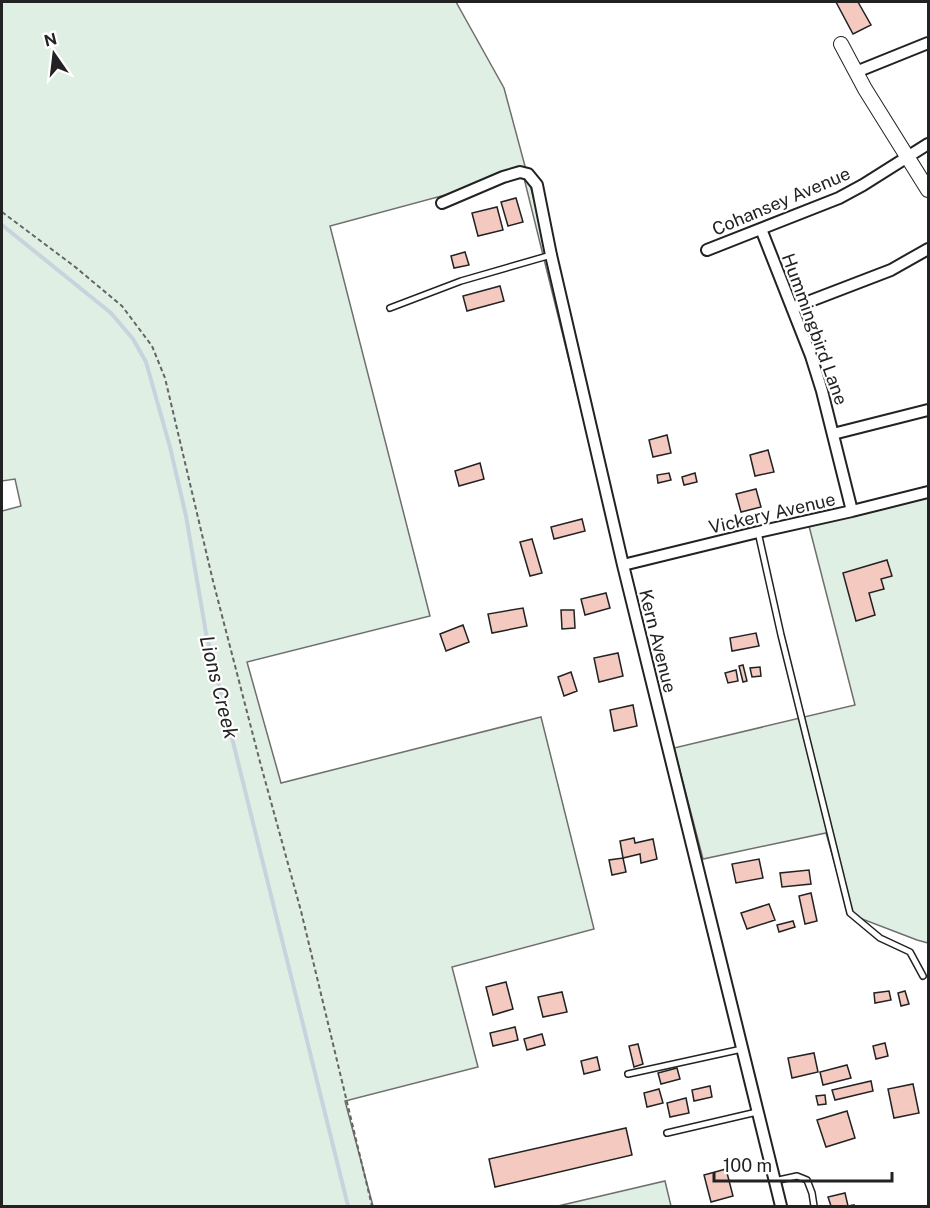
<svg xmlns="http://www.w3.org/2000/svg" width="930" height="1208" viewBox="0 0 930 1208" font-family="'Public Sans',sans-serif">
<rect width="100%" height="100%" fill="#fff"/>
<path fill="#e0efe3" stroke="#6f6f6f" stroke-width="1.5" d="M2 2H456L504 88 544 237 620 567 523 174 330 226 430 616 247 662 281 783 541 717 594 929 452 967 478 1067 345 1101 373 1206H2V511L21 506 15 479 2 481Z
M928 495V943L917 940 849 914 826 833 703 859 674 748 855 705 809 526 884 509Z
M665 1181 671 1206H558Z"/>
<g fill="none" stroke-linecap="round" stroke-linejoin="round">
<path stroke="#c7d3dd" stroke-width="4" d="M2 225 111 313 133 339 146 362 170 447 186 516 206 633 348 1206"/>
</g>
<path fill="#f3c9c0" stroke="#222" stroke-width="1.5" d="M836 2H858L871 25 853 34Z
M516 198 523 222 508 226 501 202Z
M497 207 503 230 478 236 472 213Z
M465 252 469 265 454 268 451 256Z
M500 286 504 301 467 311 463 296Z
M667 435 671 453 653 457 649 440Z
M768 450 774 472 755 476 750 455Z
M480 463 484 479 459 486 455 471Z
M669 473 671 480 658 483 657 475Z
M695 473 697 482 684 485 682 477Z
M756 489 761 507 741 512 736 494Z
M582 519 585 531 554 539 551 527Z
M532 539 542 573 530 576 520 542Z
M887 560 892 576 881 579 884 589 869 593 875 615 856 621 843 573Z
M606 593 610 608 585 615 581 599Z
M523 608 527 626 492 633 488 614Z
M561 610H574L575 628 562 629Z
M463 625 469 642 446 651 440 634Z
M756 633 759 646 732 651 730 638Z
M618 653 623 676 599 682 594 658Z
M743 665 747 681 743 682 739 666Z
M760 667 761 676 752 677 750 668Z
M736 670 738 681 728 683 725 673Z
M571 672 577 691 564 696 558 677Z
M633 705 637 726 614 731 610 710Z
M634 838 635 843 653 839 657 859 641 863 640 854 623 858 620 841Z
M623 858 626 872 612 875 609 860Z
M759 859 763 878 736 883 732 864Z
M809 870 811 884 782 887 780 873Z
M811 893 817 921 805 924 799 896Z
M769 904 775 920 747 929 741 913Z
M793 921 795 927 779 932 777 925Z
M506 982 513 1009 493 1015 486 987Z
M889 991 891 1000 875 1003 874 993Z
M905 991 909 1004 901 1006 898 993Z
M562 992 567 1012 543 1017 538 997Z
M515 1027 518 1040 493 1046 490 1033Z
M542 1034 545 1045 527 1050 524 1039Z
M885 1043 888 1056 876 1059 873 1046Z
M638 1044 643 1064 634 1067 629 1046Z
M814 1053 818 1072 792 1078 788 1058Z
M597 1057 600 1070 584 1074 581 1061Z
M847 1065 851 1078 823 1085 820 1072Z
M677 1068 680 1079 661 1084 658 1073Z
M871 1081 873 1091 835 1100 832 1090Z
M913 1084 919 1113 894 1118 888 1089Z
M710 1086 712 1097 694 1101 692 1090Z
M659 1089 663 1103 647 1107 644 1093Z
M825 1095 826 1104 818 1105 816 1096Z
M686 1098 689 1113 670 1117 667 1103Z
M847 1111 855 1138 826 1147 817 1120Z
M626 1128 632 1155 495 1187 489 1159Z
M726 1169 733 1196 711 1202 704 1175Z
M845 1193 848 1206 854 1205V1206H831L828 1197Z"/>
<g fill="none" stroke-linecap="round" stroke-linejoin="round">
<defs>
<path id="service" d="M390 308 461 281 551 255
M758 532 781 635 850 913 880 938 910 952 923 976
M628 1074 742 1049
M667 1133 757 1112
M774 1181 797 1176 807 1180 812 1193 814 1206"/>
<path id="minor" d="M856 72 928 43
M442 203 503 177 520 172 528 174 537 185 551 255 623 565 781 1206
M761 229 811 356 822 391 852 511
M707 250 839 198 863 185 928 144
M792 308 891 270 928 249
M833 434 928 410
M623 565 758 532 852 511 928 492"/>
<path id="tertiary" d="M841 44 865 89 928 190"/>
</defs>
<use href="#service" stroke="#222" stroke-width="8"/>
<use href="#minor" stroke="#222" stroke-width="14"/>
<use href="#tertiary" stroke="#222" stroke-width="16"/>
<path stroke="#646464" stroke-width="2" stroke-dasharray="4.5 3" stroke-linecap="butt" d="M2 212 74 266 122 306 152 346 165 378 213 581 260 762 301 911 372 1206"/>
<use href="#service" stroke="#fff" stroke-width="5"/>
<use href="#minor" stroke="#fff" stroke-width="10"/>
<use href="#tertiary" stroke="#fff" stroke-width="14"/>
</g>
<g text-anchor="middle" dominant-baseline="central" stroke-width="4.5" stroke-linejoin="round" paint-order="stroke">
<g font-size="18" fill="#222" stroke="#fff">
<text transform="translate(781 201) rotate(-23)">Cohansey Avenue</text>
<text transform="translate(815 329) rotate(70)">Hummingbird Lane</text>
<text transform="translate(772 513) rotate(-13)">Vickery Avenue</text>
<text transform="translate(658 641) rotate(76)">Kern Avenue</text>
</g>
<g font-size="20" font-style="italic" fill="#222" stroke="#fff">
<text transform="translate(219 687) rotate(76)">Lions Creek</text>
</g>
</g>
<rect width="930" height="1208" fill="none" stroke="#222222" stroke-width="6"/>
<g transform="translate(54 54) rotate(346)" stroke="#ffffff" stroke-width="4.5" paint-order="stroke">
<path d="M0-4.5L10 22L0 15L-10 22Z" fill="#222222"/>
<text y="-9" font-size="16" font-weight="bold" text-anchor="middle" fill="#222222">N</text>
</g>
<path d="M714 1172v9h178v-9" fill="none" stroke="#222222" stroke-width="3"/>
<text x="723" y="1172" font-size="18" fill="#222222" stroke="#ffffff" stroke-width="4.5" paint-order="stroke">100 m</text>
</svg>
